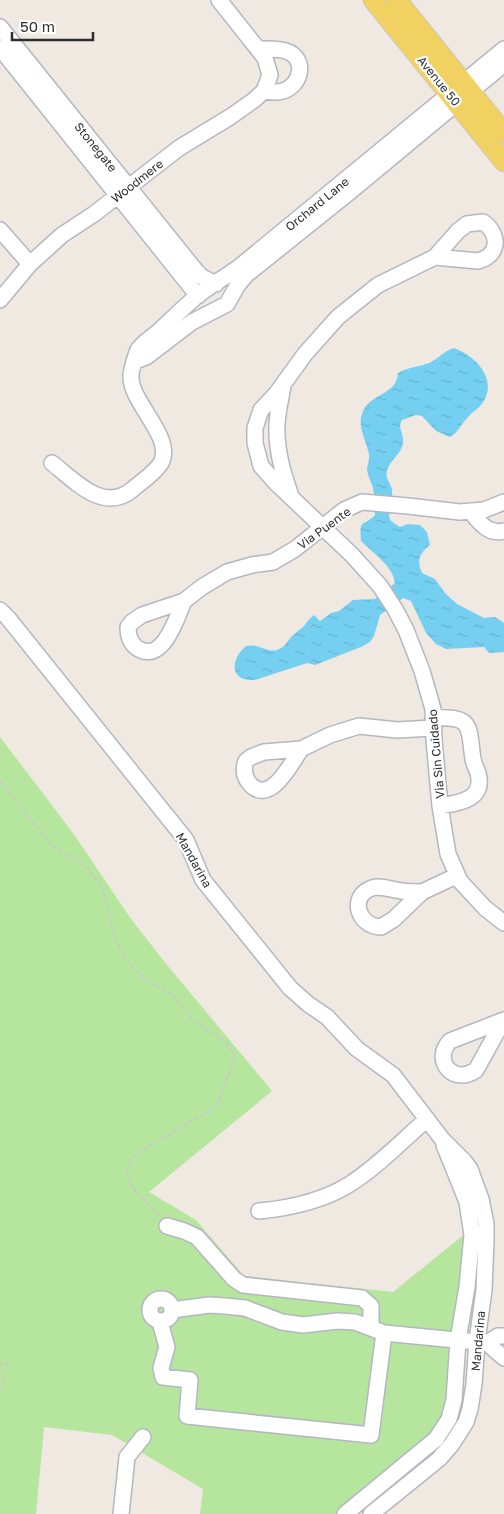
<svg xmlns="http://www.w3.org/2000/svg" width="504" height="1514" viewBox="0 0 504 1514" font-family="'Golos Text',sans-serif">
<defs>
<pattern id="water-ripples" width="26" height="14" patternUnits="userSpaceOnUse" patternTransform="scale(1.25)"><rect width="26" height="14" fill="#75cff0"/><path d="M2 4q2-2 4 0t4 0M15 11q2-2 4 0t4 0" fill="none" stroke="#66b2ce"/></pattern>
</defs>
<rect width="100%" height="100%" fill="#efe9e1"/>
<path fill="#b6e59e" d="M0 737 73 833 131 919 167 965 272 1091 149 1192 196 1220 244 1276 393 1292 466 1233 449 1394 445 1413 437 1427 423 1444 337 1514H200L203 1489 112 1435 44 1427 36 1514H0Z"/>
<path fill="url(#water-ripples)" d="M454 348C476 356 499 380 482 404 478 409 472 412 468 417 461 424 459 432 450 437L436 431 422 416 416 415 402 420C397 428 404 433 403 442 403 453 389 460 387 472 385 479 391 483 392 490 393 498 390 509 389 517L391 521 400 527 408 524 420 525 427 532 430 545C420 553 416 560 422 573L435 579 445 593 457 604 484 618 495 617 504 623V652L489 653 484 647 446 649 436 644 426 633 411 601 403 598 380 615 374 636 370 642 361 647 315 665 307 663 258 679C231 685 228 661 246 646 259 643 267 653 277 650 284 648 287 642 291 637 295 633 300 630 304 626 307 622 309 619 314 615L320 621 331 613 339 611 353 600 375 599 395 583C393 566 373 553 361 541 359 517 363 528 375 515 374 507 375 497 373 488 371 482 368 476 367 470 367 465 370 460 369 455 367 441 357 428 362 414 368 393 397 396 398 373 408 367 419 367 429 363 438 359 444 351 454 348Z"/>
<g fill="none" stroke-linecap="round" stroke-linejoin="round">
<defs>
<path id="minor" d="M0 27 196 271 202 277 216 284
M0 48 198 296
M259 49C268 49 278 48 286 51 307 58 302 85 283 91 277 93 270 92 264 91
M0 230 30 264
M435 257 478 261C500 255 500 234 483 222L467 224 458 231 435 257 378 285 338 317 305 354 276 394 261 410 255 428V443L261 466 276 483 352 555 380 586 395 609 406 630 422 671 433 709 434 740 440 806 448 854 460 881 485 908 504 923
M0 300 30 264 62 235 94 214 179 148 230 117 254 100 264 91 270 75 265 58 219 0
M135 361 146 357 192 322 227 304 237 286 246 275 351 191 504 64
M283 386C281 399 277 413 277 426 276 450 283 473 291 496
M52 463C75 481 104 514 133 489 142 481 155 473 161 463 175 437 129 402 131 375 131 371 136 354 138 350 142 343 152 337 158 332 171 320 184 307 197 296 210 286 225 277 238 268L504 49
M470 511C479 522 488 535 504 531
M184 601C177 617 163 665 137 648 130 643 128 636 128 627L132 622 142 615 184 601 202 587 227 572 252 565 273 562 295 549 344 510 362 502 408 506 460 512 484 510 504 502
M0 610 8 618 186 840 203 880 290 988 308 1004 327 1017 357 1049 393 1075 442 1139 464 1161 470 1169 481 1199 486 1224V1240L484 1290 477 1341 474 1384 470 1409 466 1422 452 1444 439 1459 371 1514
M433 718C474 716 468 726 473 759 474 764 476 768 478 773 485 800 459 803 440 806
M301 749C291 764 270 806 250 784 244 777 243 769 246 761L251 757 264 752 301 749 330 735 359 726 397 730 433 728
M422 892C415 892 409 892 402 891 392 890 381 885 372 888 349 896 357 926 381 927L394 919 422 892 456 876
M503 1021 476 1070C453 1086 432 1060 450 1041L504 1020
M259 1211C291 1208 323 1201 350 1184 378 1166 402 1141 427 1119
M167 1226 184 1231 197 1237 234 1279 243 1285 362 1298 371 1306V1327
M150 1310a11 11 0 1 1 22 0a11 11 0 1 1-22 0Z
M172 1310 209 1305 225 1306 245 1308 282 1322 303 1325 337 1321 355 1322 384 1333 487 1343 504 1358
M160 1322 167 1347 161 1368 163 1377 190 1380 187 1416 371 1435 384 1333
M487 1343 498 1336H504
M121 1514 127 1457 143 1437
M345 1514 436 1439 449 1419 454 1400 458 1340 467 1287 472 1235 467 1202 444 1145"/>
<path id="major" d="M373 0 504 162
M397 0 504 133"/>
</defs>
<use href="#minor" stroke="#b4b7c1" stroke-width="18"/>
<use href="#major" stroke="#c9c9c9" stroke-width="21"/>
<path stroke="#c9c9c9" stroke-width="2" stroke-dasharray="4 2.5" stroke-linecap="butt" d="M0 781 51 845 83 864 95 878 102 888 114 933 124 957 134 969 147 980 174 996 194 1022 221 1038 230 1047 235 1057 218 1102 212 1111 191 1121 140 1152 130 1161 127 1173 133 1188 159 1215
M0 1365 7 1363 3 1385 0 1389"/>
<use href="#minor" stroke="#fff" stroke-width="15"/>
<use href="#major" stroke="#f2d163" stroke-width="19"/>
</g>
<g text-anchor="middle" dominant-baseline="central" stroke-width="4.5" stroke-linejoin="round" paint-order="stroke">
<g font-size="12" fill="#2e2e2e" stroke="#fff">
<text transform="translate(439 81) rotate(51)">Avenue 50</text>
<text transform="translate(96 147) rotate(51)">Stonegate</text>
<text transform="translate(137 181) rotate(-38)">Woodmere</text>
<text transform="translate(317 204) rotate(-39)">Orchard Lane</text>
<text transform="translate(324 528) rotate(-36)">Via Puente</text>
<text transform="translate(436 754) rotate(-95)">Via Sin Cuidado</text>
<text transform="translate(194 860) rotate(61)">Mandarina</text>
<text transform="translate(478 1341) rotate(-85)">Mandarina</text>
</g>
</g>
<path d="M12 32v8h81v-8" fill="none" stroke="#2e2e2e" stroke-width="2.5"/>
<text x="20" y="32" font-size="15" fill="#2e2e2e" stroke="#ffffff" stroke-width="4" paint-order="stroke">50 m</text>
</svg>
